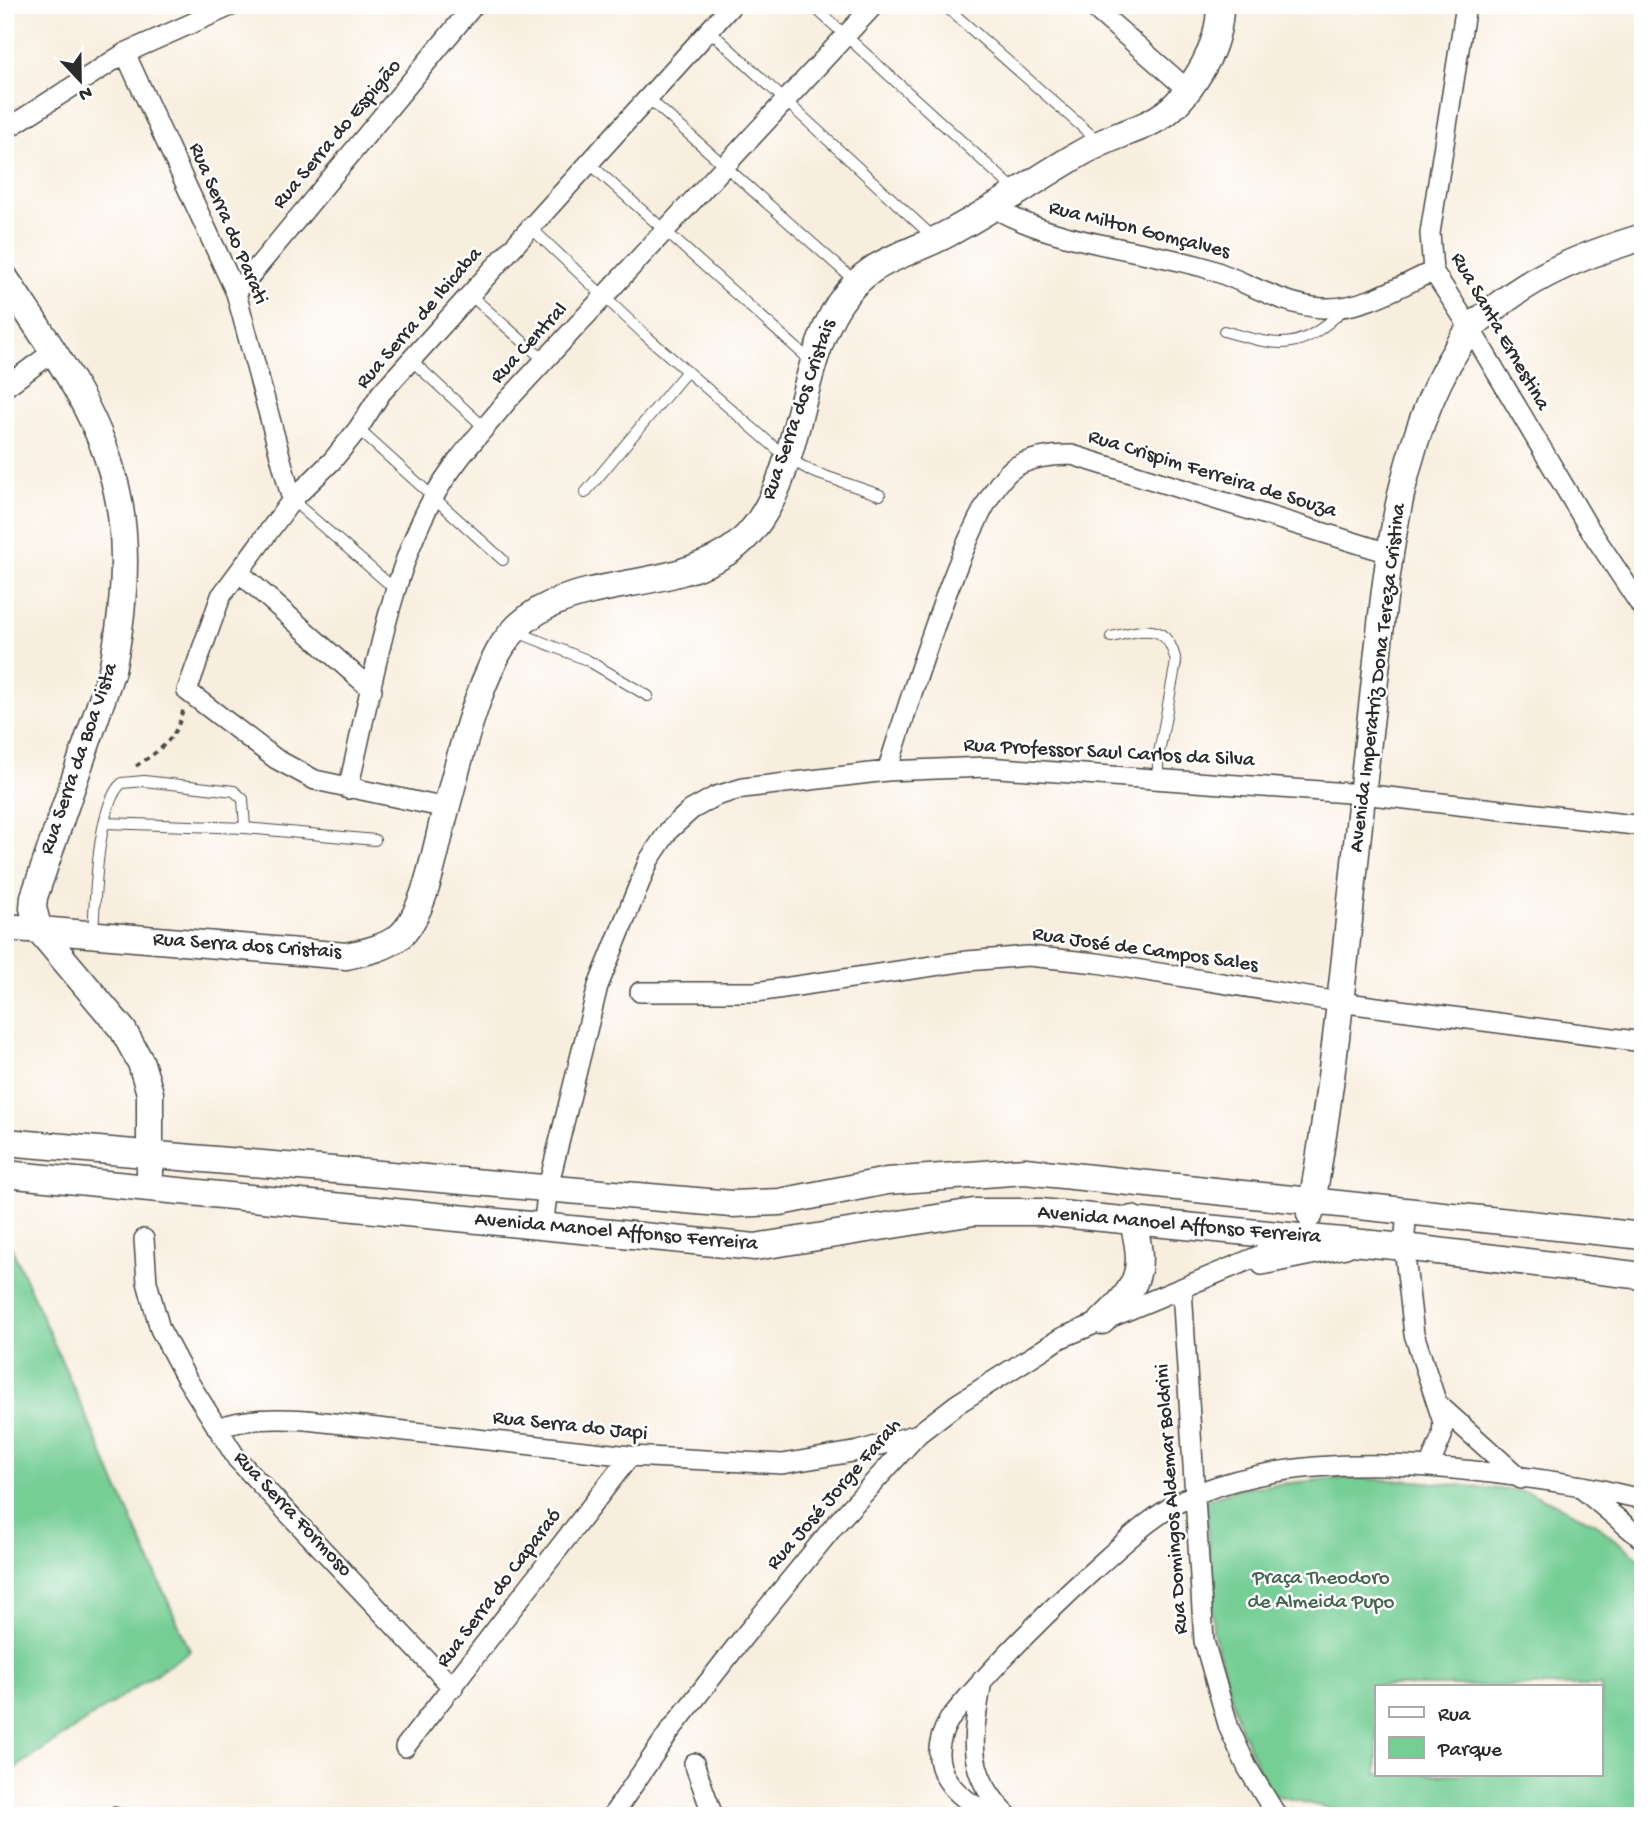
<svg xmlns="http://www.w3.org/2000/svg" width="1648" height="1821" viewBox="0 0 1648 1821" font-family="'Gochi Hand',sans-serif">
<rect width="100%" height="100%" fill="#fff"/>
<filter id="ink" filterUnits="userSpaceOnUse"><feTurbulence type="fractalNoise" baseFrequency=".0143" numOctaves="2"/><feDisplacementMap in="SourceGraphic" scale="14" xChannelSelector="R" yChannelSelector="G"/><feConvolveMatrix kernelMatrix="1 2 1 2 8 2 1 2 1" color-interpolation-filters="sRGB"/></filter>
<filter id="wash" filterUnits="userSpaceOnUse"><feTurbulence type="fractalNoise" baseFrequency=".00686" numOctaves="4" result="noise"/><feDisplacementMap in="SourceGraphic" scale="28" xChannelSelector="R" yChannelSelector="G"/><feGaussianBlur stdDeviation="1.57" result="paint"/><feColorMatrix in="noise" values="0 0 0 0 0 0 0 0 0 0 0 0 0 0 0 0 0 1.4 0 .05"/><feComposite in="paint" operator="in"/></filter>
<g filter="url(#wash)">
<rect width="100%" height="100%" fill="#f8eede"/>
<path fill="#75ce94" stroke="#507c60" stroke-width="2" fill-rule="evenodd" d="M5 1233 190 1651 5 1775Z
M1339 1478 1415 1481 1529 1492 1593 1522 1640 1559 1643 1562V1816H1360L1270 1794 1240 1728 1213 1631 1206 1499 1242 1488ZM1377 1686H1601V1774H1377Z"/>
</g>
<g filter="url(#ink)">
<g fill="none" stroke-linecap="round" stroke-linejoin="round">
<defs>
<path id="lane" d="M812 5 1015 190
M944 5 1098 141
M709 30 933 237
M648 98 855 281
M589 163 811 361
M531 228 645 335 786 457 813 472 880 495
M469 294 545 361
M1224 331C1281 347 1298 353 1344 309
M411 360 485 428
M358 429 503 560
M585 493 687 371
M292 500 396 590
M517 632 587 660 648 696
M1111 637C1144 630 1167 620 1176 662L1158 758V778
M105 823 245 828 375 840
M93 934C95 900 97 804 122 783L144 781 234 791 243 799 245 828
M104 1816 114 1812 126 1816"/>
<path id="street" d="M1091 5 1189 91
M1466 5 1430 233 1433 271 1470 328 1587 525 1643 609
M125 53 236 293 292 500
M5 130 125 53 233 5
M994 208C1058 244 1133 247 1203 267 1243 279 1281 306 1323 308 1361 310 1399 287 1433 271
M236 293 474 5
M5 387 53 352
M239 572 372 690
M887 771C906 714 970 494 1015 467 1032 457 1053 455 1072 455L1392 554
M348 789C370 698 388 579 433 498 453 462 482 432 507 401L874 5
M446 808 315 780 276 759 187 691 221 596 292 500 332 461 358 429 381 393 732 5
M640 992H756L967 961 1028 956 1097 963 1339 1002 1643 1042
M1407 1209 1404 1247 1414 1334 1443 1422 1442 1436 1429 1467
M543 1228 548 1187 598 986 649 860 669 830 691 810 716 796 743 788 887 771 986 767 1362 794 1643 826
M144 1239 147 1282 160 1329 185 1376 237 1459 453 1688
M1262 1265 1346 1248
M1182 1289 1204 1641 1229 1728 1247 1767 1277 1816
M1440 1406 1521 1479
M217 1428C247 1418 274 1418 306 1420L630 1456 782 1464 859 1451 918 1434
M1581 1488 1643 1540
M982 1680C973 1737 963 1771 1008 1816
M405 1747 630 1456
M694 1763 713 1816
M612 1816 670 1731 745 1635 835 1525 918 1434 957 1404 1061 1338 1302 1238
M996 1816C953 1798 922 1766 949 1720 994 1664 1043 1616 1096 1568 1127 1540 1159 1509 1198 1493 1311 1448 1458 1466 1576 1485 1598 1488 1620 1495 1643 1499"/>
<path id="secondary" d="M5 278C44 338 91 399 111 469 131 532 125 606 112 670L34 897 33 908 39 930 123 1030 141 1063 150 1093V1173
M5 927 346 956C364 952 383 949 399 937 425 916 436 846 445 813 459 761 473 700 498 653 544 568 654 600 729 551 801 504 794 372 839 304 869 258 905 257 949 233 993 210 1033 181 1076 156 1136 120 1164 137 1204 65 1214 47 1220 27 1220 5
M5 1142 732 1204 780 1202 887 1181 1025 1171 1643 1236
M5 1174 755 1247 974 1212H1040L1404 1247 1643 1276
M1310 1214C1339 1054 1351 886 1370 724 1386 592 1390 442 1469 330 1474 323 1483 317 1490 312 1534 274 1587 254 1643 237
M1102 1321C1140 1285 1146 1270 1132 1219"/>
</defs>
<use href="#lane" stroke="#4a4846" stroke-width="12"/>
<use href="#street" stroke="#4a4846" stroke-width="22"/>
<use href="#secondary" stroke="#4a4846" stroke-width="29"/>
<path stroke="#4a4846" stroke-width="3.5" stroke-dasharray="5 5" stroke-linecap="butt" d="M136 766C159 751 177 739 183 710"/>
<use href="#lane" stroke="#fff" stroke-width="10"/>
<use href="#street" stroke="#fff" stroke-width="19"/>
<use href="#secondary" stroke="#fff" stroke-width="26"/>
</g>
</g>
<g text-anchor="middle" dominant-baseline="central" stroke-width="5" stroke-linejoin="round" paint-order="stroke">
<g font-size="21" fill="#2b2b2b" stroke="#fff">
<text transform="translate(338 135) rotate(-50)">Rua Serra do Espigão</text>
<text transform="translate(227 224) rotate(67)">Rua Serra do Parati</text>
<text transform="translate(1139 231) rotate(14)">Rua Milton Gomçalves</text>
<text transform="translate(420 319) rotate(-49)">Rua Serra de Ibicaba</text>
<text transform="translate(1499 332) rotate(60)">Rua Santa Ernestina</text>
<text transform="translate(530 344) rotate(-47)">Rua Central</text>
<text transform="translate(800 410) rotate(-71)">Rua Serra dos Cristais</text>
<text transform="translate(1212 475) rotate(17)">Rua Crispim Ferreira de Souza</text>
<text transform="translate(1379 678) rotate(-83)">Avenida Imperatriz Dona Tereza Cristina</text>
<text transform="translate(1109 754) rotate(3)">Rua Professor Saul Carlos da Silva</text>
<text transform="translate(80 759) rotate(-71)">Rua Serra da Boa Vista</text>
<text transform="translate(247 947) rotate(4)">Rua Serra dos Cristais</text>
<text transform="translate(1145 951) rotate(8)">Rua José de Campos Sales</text>
<text transform="translate(1179 1226) rotate(5)">Avenida Manoel Affonso Ferreira</text>
<text transform="translate(616 1233) rotate(5)">Avenida Manoel Affonso Ferreira</text>
<text transform="translate(570 1427) rotate(6)">Rua Serra do Japi</text>
<text transform="translate(835 1495) rotate(-49)">Rua José Jorge Farah</text>
<text transform="translate(1173 1499) rotate(-94)">Rua Domingos Aldemar Boldrini</text>
<text transform="translate(292 1515) rotate(47)">Rua Serra Formoso</text>
<text transform="translate(500 1589) rotate(-53)">Rua Serra do Caparaó</text>
</g>
<g font-size="21" fill="#456450" stroke="#fff">
<text x="1321" y="1579">Praça Theodoro<tspan x="1321" dy="24">de Almeida Pupo</tspan></text>
</g>
</g>
<rect width="1648" height="1821" fill="none" stroke="#fff" stroke-width="28"/>
<rect x="1375" y="1685" width="228" height="91" fill="#ffffff" stroke="#aaaaaa" stroke-width="2"/>
<rect x="1389" y="1707" width="35" height="10" fill="#ffffff" stroke="#aaaaaa" stroke-width="2"/>
<text x="1438" y="1720" font-size="21" fill="#2b2b2b">Rua</text>
<rect x="1389" y="1737" width="35" height="21" fill="#75ce94" stroke="#aaaaaa" stroke-width="2"/>
<text x="1438" y="1755" font-size="21" fill="#2b2b2b">Parque</text>
<g transform="translate(80 80) rotate(158)" stroke="#ffffff" stroke-width="5" paint-order="stroke">
<path d="M0-5L12 26L0 18L-12 26Z" fill="#2b2b2b"/>
<text y="-10" font-size="19" font-weight="bold" text-anchor="middle" fill="#2b2b2b">N</text>
</g>
</svg>
